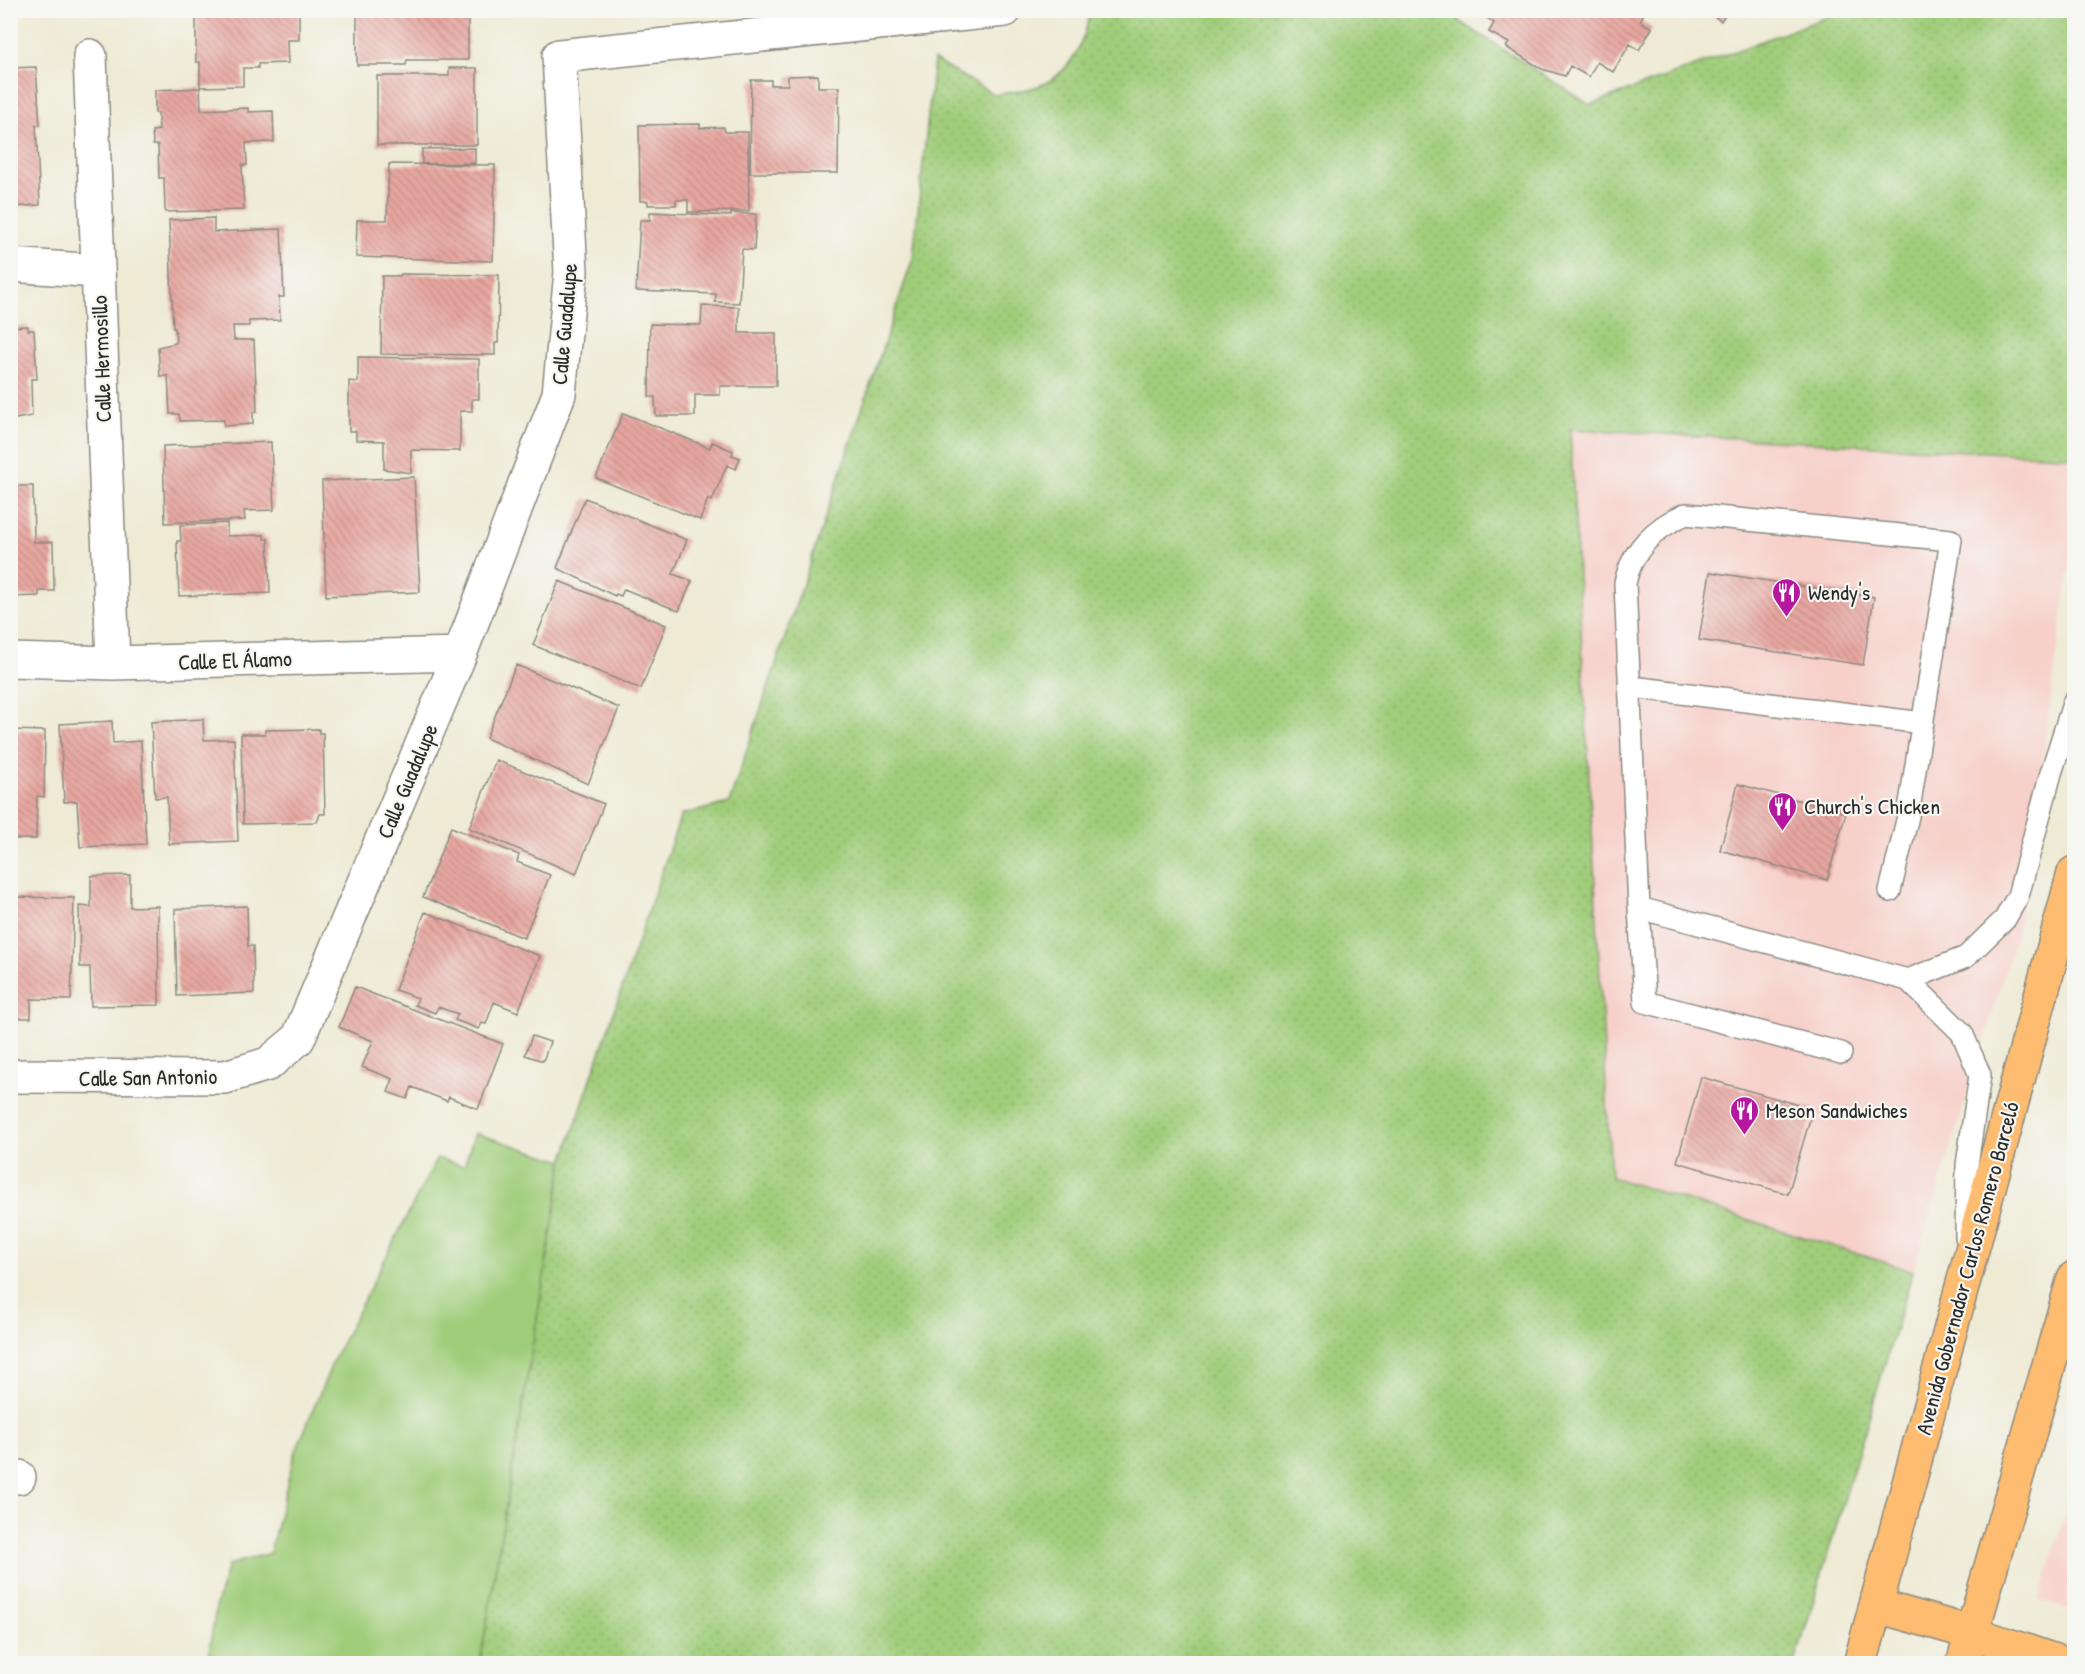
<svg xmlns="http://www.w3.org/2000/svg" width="2085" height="1674" viewBox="0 0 2085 1674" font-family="'Patrick Hand',sans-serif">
<defs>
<pattern id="grass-dots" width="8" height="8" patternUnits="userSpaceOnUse" patternTransform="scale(1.5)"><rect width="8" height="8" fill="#a0cd7a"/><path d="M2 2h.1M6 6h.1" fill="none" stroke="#8ab06a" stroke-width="1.8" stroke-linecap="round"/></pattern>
<pattern id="building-back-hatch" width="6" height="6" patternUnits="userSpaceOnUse" patternTransform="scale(1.5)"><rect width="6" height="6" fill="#e8a7a1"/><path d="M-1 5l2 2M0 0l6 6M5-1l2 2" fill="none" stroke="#bc8883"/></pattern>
</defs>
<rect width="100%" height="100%" fill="#f6f6f2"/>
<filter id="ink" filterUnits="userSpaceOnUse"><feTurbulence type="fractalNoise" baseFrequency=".0167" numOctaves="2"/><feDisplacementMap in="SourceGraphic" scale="12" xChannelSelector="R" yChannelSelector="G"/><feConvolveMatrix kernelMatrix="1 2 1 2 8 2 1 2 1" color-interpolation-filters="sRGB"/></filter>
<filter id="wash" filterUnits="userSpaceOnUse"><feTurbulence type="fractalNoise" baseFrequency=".008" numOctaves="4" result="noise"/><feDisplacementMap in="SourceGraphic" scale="24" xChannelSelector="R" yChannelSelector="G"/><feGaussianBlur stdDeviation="1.35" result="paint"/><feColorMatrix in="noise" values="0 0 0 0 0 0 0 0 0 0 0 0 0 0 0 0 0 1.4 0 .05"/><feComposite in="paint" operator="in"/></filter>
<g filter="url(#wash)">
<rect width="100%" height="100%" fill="#eeead4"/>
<path fill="#f7d0ca" d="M1570 429 2074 457V532L2019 926 1913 1271 1611 1178Z
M2074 1482V1611L2039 1601Z"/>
<path fill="url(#grass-dots)" stroke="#667c52" stroke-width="1.5" d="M1090 11H1456L1459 21 1590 105 1843 11H2074V457L1570 429 1611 1177 1913 1271 1795 1663 480 1664 563 1161 681 815 729 803 913 258 934 60 995 95C1009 92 1027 91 1041 85 1071 73 1085 41 1090 11Z"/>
<path fill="#a0cd7a" stroke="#667c52" stroke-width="1.5" d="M475 1133 563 1161 480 1663H207L217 1602 228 1565 270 1553 294 1456 336 1354 437 1158 464 1166Z"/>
<g id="blocks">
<path fill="url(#building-back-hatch)" d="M196 10H299V40H287L288 63 258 64V68H243V86L200 87V62H196Z
M357 10H468V60H407L406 65H357Z
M1476 10H1646L1640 21 1652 28 1639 50 1630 44 1613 72 1597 62 1589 77 1570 66 1565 76 1542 69 1506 47 1509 43 1489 32 1494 23Z
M1705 10H1728L1721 21Z
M36 67 40 125H36L40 205 10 207V68Z
M449 68H477V145H377V76H449Z
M818 75V87H839L838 173H750L751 80H771V85H788V76Z
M200 88 201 110 248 108V112L273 111 274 142 246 143 247 165H242L244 210 165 212 164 178H159L158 145H153L152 131 159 130 158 113H155V90Z
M700 124V128L724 127 725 132H748L749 211 688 212V200H676V205H648V201H640L639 125Z
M475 148V163L422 164V149Z
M389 164 495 165 493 261 356 257 357 220H387Z
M650 212 731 216V213L756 214 754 250 742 249 739 303 715 302 716 294 636 291 640 220H650Z
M214 218V232L281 229 284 297H279L280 320 249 321V326H233L234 340H254L257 412H253V424L224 426V420L180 421 179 414H170L168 376H160L158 347 176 343 175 328H173L169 220Z
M401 274 499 275 498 343H495V355L381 354 382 276H400Z
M702 306 739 307V333H776V386H720V395H695V416H656L655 397H649L650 324 701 325Z
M28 326V330H34L37 379H31L32 416 10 420V327Z
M358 357 479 359V399H472V411H460V451L411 450V473L384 469V441L356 440V431H349V381L358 382Z
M623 413 710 448 712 442 733 451 732 455 740 458 736 469 727 465 712 501 708 499 700 520 596 478Z
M271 442 274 510 244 511 245 520 165 523 163 446Z
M414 477 420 592 326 596 322 481Z
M10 486H33L34 542H53L54 591H39V596L10 597Z
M585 498 687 540 673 574 692 581 679 611 624 589 621 596 616 594 615 596 557 568Z
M227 523V536L264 535V539H268L270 593 179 596 177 541H181L180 525Z
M1710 572 1874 597 1863 665 1699 640Z
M559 581 666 625 641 689 533 645Z
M516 665 619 708 588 784 486 738Z
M203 719 204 740 234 739 238 841 169 844 167 797 155 798 151 722Z
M112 721 113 743 141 741 146 844 80 847 77 801 64 802 60 724Z
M319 729V733H323L325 814H320L317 822 243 824 241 734H265V730Z
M10 730 45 731 44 797 37 796 36 839H10Z
M496 760 604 804 576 874 469 828Z
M1738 784 1846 813 1827 880 1720 850Z
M451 827 519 855 517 862 550 875 524 938 423 897Z
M130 875V907L158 906 159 1005 91 1006 90 967H80L79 906 91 907V876Z
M10 897 74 898 71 1000 31 999V1018H10Z
M247 906 248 946H253L254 993 177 996 175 909Z
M425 912 540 956 518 1012 494 1002 486 1024 482 1023 479 1029 455 1020 458 1014 438 1007 435 1013 415 1005 418 998 395 990Z
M355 987 503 1044 478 1109 449 1097 447 1101 412 1087 407 1099 388 1092 393 1079 362 1067 373 1041 339 1027Z
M532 1036 550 1042 543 1061 525 1055Z
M1701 1077 1813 1109 1788 1194 1677 1162Z"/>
</g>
</g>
<g filter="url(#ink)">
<use href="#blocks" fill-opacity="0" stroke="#8c8a80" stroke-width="1.5"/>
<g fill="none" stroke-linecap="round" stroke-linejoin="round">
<defs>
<path id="service" d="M1632 687 1923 723
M1890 891 1908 816 1951 540 1686 514C1655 527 1632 550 1625 583L1639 908 1908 980
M1639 908 1645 1002 1841 1053
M1966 1237 1967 1165 1980 1075 1962 1033 1908 980 1966 957 2005 919 2018 896 2051 773 2074 701"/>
<path id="minor" d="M90 56 113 663
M10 265 98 271
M10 660 113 663 460 654
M10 1076 225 1077 268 1064 298 1039 460 654 559 394 571 272 559 56 1005 10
M10 1476 19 1477"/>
<path id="primary" d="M1860 1664 2074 873
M1963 1664 2074 1278"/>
<path id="motorway" d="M1877 1606 1972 1633 2064 1664"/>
</defs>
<use href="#service" stroke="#8c8a80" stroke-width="24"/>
<use href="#minor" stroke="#8c8a80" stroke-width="36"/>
<use href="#primary" stroke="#8c8a80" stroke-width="36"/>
<use href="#motorway" stroke="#8c8a80" stroke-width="36"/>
<use href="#service" stroke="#fff" stroke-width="21"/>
<use href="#minor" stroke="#fff" stroke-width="33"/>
<use href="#primary" stroke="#fdbc70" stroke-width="33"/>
<use href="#motorway" stroke="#fdbc70" stroke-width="33"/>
</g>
</g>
<defs>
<symbol id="restaurant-pin" viewBox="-11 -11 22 30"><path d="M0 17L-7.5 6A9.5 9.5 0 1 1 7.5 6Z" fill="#b5179e" stroke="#f6f6f2"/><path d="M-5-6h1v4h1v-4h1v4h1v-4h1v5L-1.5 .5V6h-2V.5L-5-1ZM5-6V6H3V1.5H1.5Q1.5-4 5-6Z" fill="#fff"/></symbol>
</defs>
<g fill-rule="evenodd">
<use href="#restaurant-pin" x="1770" y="576" width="33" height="45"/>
<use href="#restaurant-pin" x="1766" y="790" width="33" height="45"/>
<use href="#restaurant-pin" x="1728" y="1094" width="33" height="45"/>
</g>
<g text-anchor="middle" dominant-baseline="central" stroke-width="4.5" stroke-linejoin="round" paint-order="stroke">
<g font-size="22" fill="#2b2b2b" stroke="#f6f6f2">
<text transform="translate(564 324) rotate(-85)">Calle Guadalupe</text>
<text transform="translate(101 359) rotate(-92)">Calle Hermosillo</text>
<text transform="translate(235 660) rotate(-2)">Calle El Álamo</text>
<text transform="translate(407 781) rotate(-67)">Calle Guadalupe</text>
<text transform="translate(148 1077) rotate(-1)">Calle San Antonio</text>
<text transform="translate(1967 1268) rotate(-75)">Avenida Gobernador Carlos Romero Barceló</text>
</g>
<g font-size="22" fill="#2b2b2b" stroke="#f6f6f2" text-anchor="start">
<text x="1808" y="592">Wendy's</text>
<text x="1804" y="806">Church's Chicken</text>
<text x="1766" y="1110">Meson Sandwiches</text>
</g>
</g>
<rect width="2085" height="1674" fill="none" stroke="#f6f6f2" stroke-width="36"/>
</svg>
